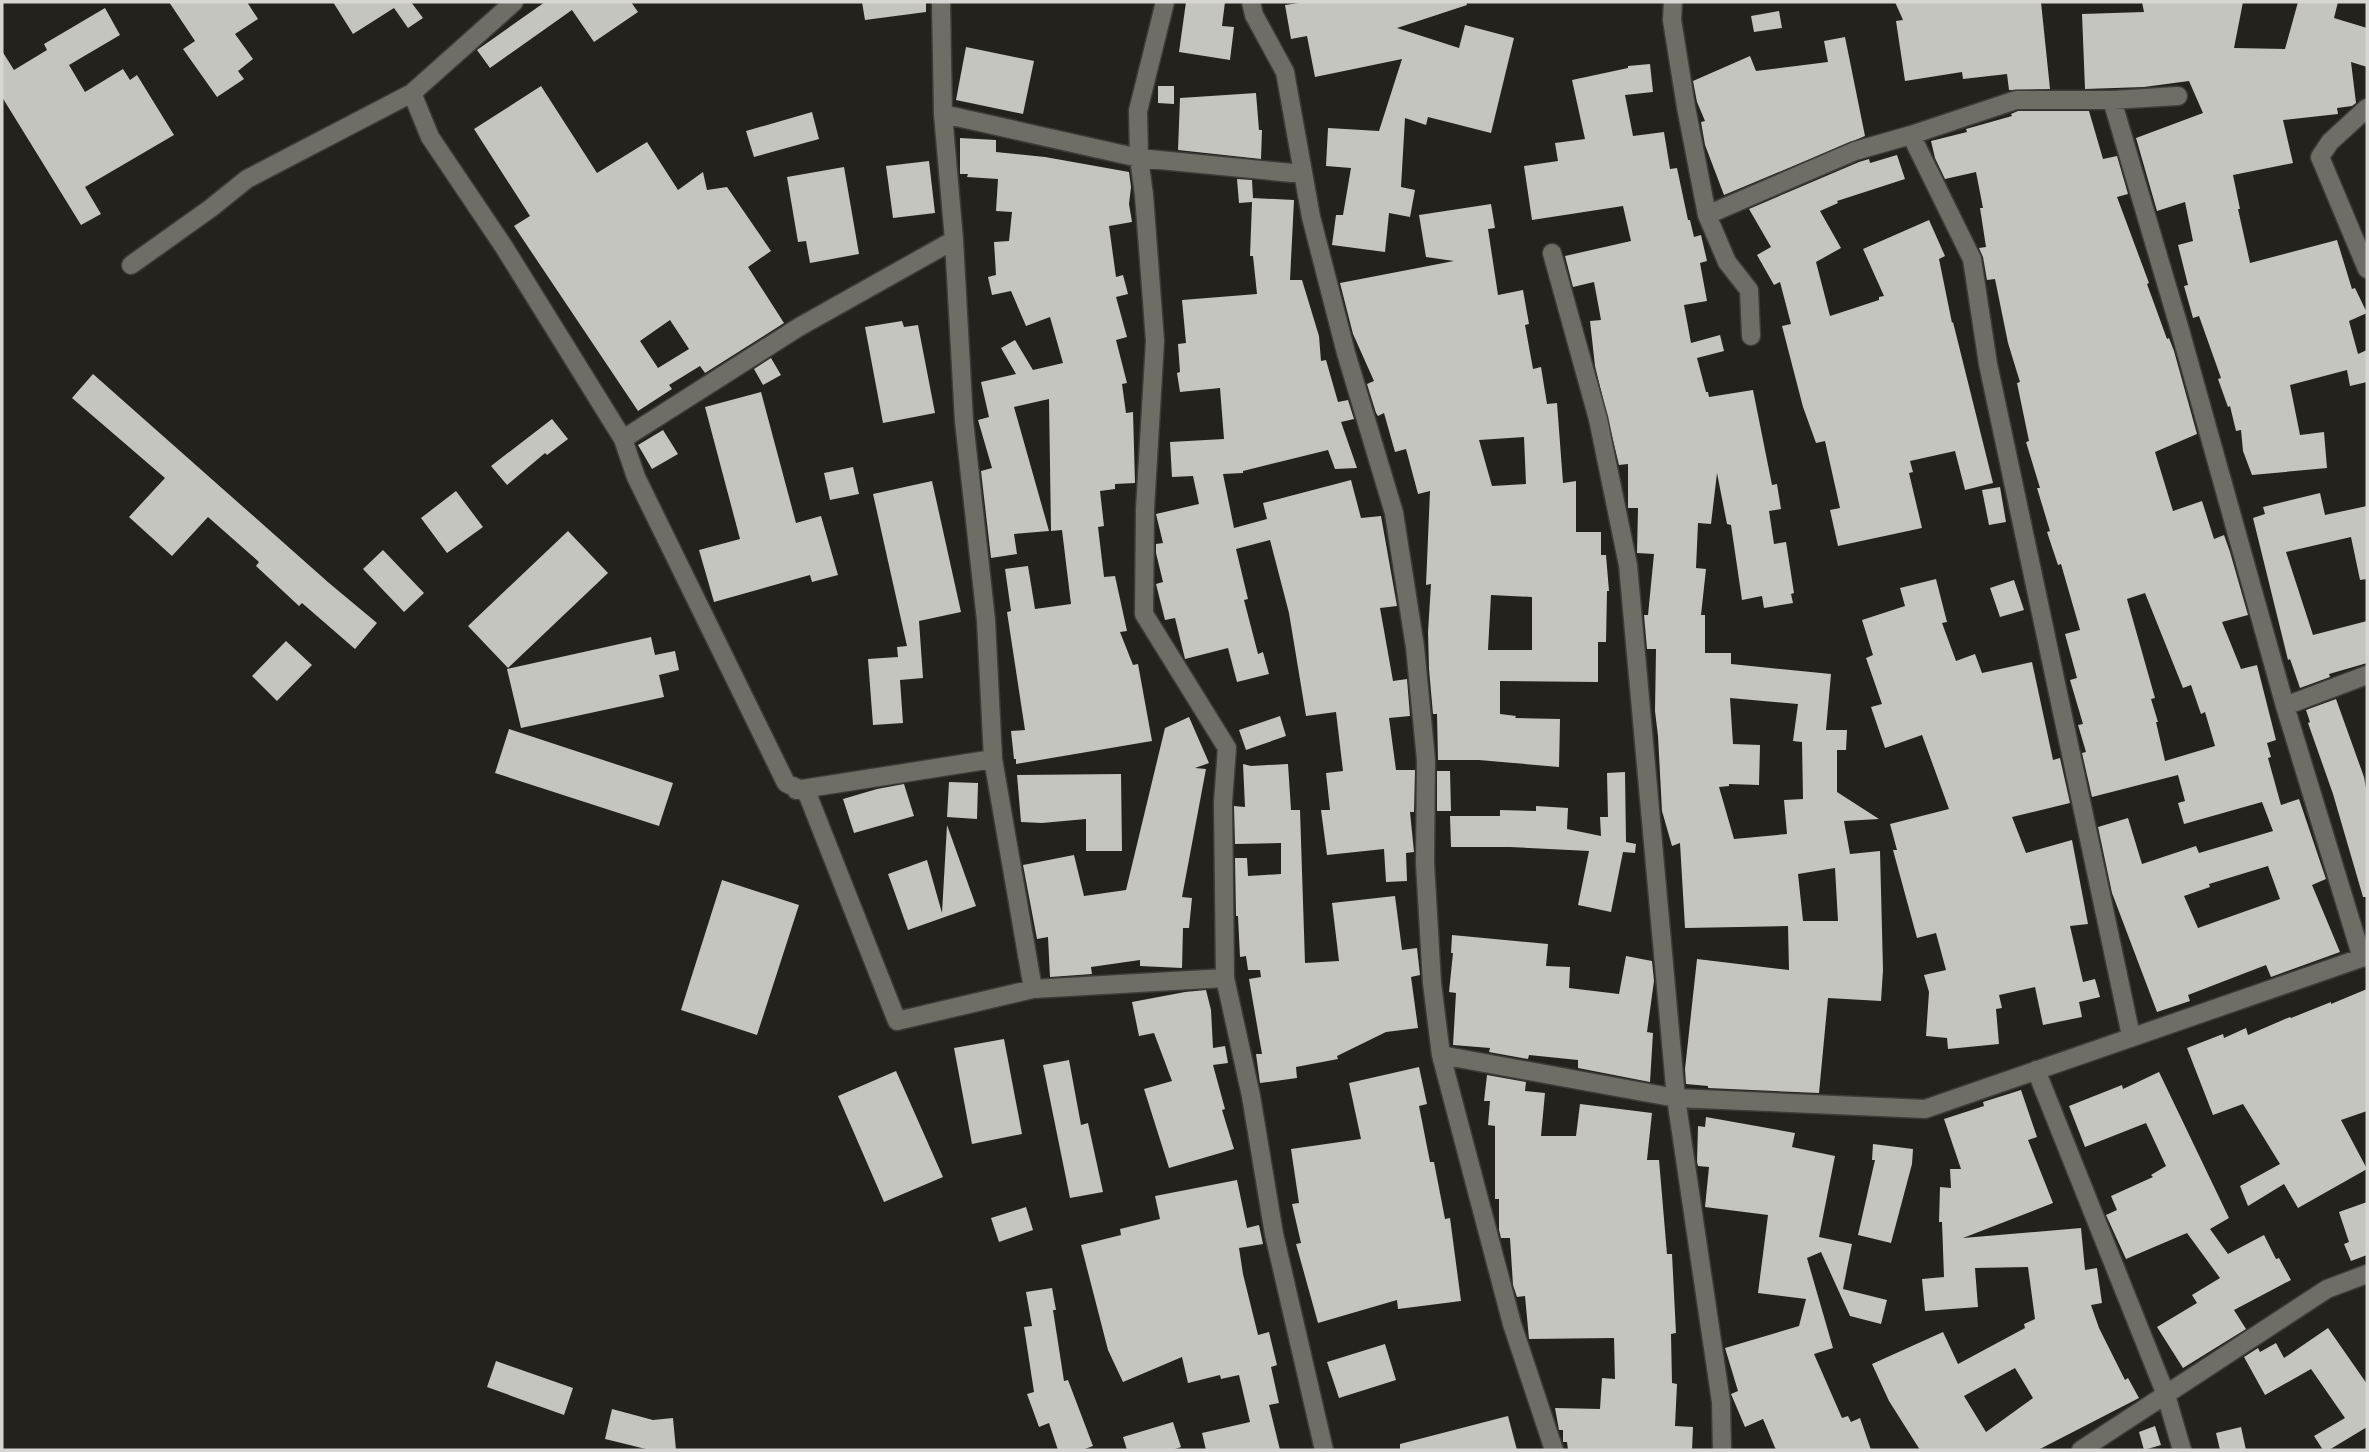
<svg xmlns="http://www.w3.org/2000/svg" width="2369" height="1452" viewBox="0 0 2369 1452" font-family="Karla,sans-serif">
<rect width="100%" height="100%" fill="#23221d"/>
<path fill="#c3c5be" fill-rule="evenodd" d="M169 2H247L258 19 235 34 253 59 238 71 244 79 217 97 183 49 195 41Z
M333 2H411L423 18 408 28 394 8 353 34Z
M545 2H631L638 12 594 42 572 10 490 68 477 50Z
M862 2H926V12L865 20Z
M1186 2H1225L1222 26 1234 27 1230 60 1179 52Z
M1306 2H1466L1467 5 1397 28 1459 48 1465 25 1514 38 1491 133 1428 117 1426 125 1405 118 1401 187 1415 190 1410 217 1389 213 1385 252 1332 245 1336 215H1343L1351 168 1326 166 1328 128 1379 131 1402 59 1315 77 1307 36 1291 39 1285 5Z
M1895 2H2041L2050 89 2009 90 2007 74 1963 79 1962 72 1905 81 1896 21 1903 20Z
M2142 2H2243L2234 48 2285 49 2298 2H2338L2334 18 2367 28V67L2351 62 2356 103 2352 106 2337 108 2338 114 2283 120 2293 163 2233 175 2240 209H2238L2250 263 2337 240 2352 289 2355 288 2367 313 2349 321 2358 354 2367 350V382L2350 386 2347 370 2290 385 2300 435 2324 432 2327 468 2252 475 2243 451 2241 430 2236 431 2230 406 2228 407 2218 379 2221 378 2199 316 2193 318 2184 286 2188 285 2178 245 2193 241 2185 202 2157 211 2136 138 2203 113 2189 81 2144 87 2085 89 2082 14 2144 12Z
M105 8 120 35 69 65 85 92 123 69 130 80 137 75 174 135 85 187 101 214 81 225 2 97V51L14 70 47 50 44 44Z
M1779 11 1782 28 1754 32 1751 16Z
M1845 37 1865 136 1724 195 1705 145 1701 122 1705 121 1697 102 1693 81 1750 56 1756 71 1828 62 1824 41Z
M966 47 1034 61 1023 114 956 100Z
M1650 64 1653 92 1625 95 1633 136 1664 132 1670 169 1677 168 1688 220H1690L1694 237 1701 235 1707 261 1700 263 1707 301 1684 305 1691 343 1720 335 1724 351 1697 358 1706 392H1708L1709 397 1753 390 1772 485 1777 484 1781 509 1769 511 1774 544 1786 542 1794 593 1791 594 1793 603 1764 608 1762 596 1742 600 1731 525 1727 524 1717 473 1711 524 1698 523 1696 568 1706 569 1701 615H1705V653H1731V664L1831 674 1826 730H1847L1846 750H1837V792L1879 819 1844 821 1850 854 1880 851 1883 970 1881 1001 1828 998 1819 1093 1708 1088V1086L1686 1084 1685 1069 1697 959 1789 970 1788 926 1685 928 1680 843 1672 846 1662 811 1658 736 1655 711 1656 649H1647L1644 615H1648L1654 554 1637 553 1638 508H1628V464L1619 465 1595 366 1590 321 1601 320 1594 282 1573 287 1565 256 1631 241 1623 206 1532 220 1524 166 1558 161 1555 143 1585 139 1572 80 1628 68V66ZM1730 698 1798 704 1793 741 1802 742 1803 799 1784 800 1787 834 1734 839 1719 787 1729 786V784L1759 785 1760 745 1733 744ZM1835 868 1838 921H1803L1798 874Z
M541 86 597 173 647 142 678 190 703 172 707 190 727 187 771 251 748 267 784 323 705 373 700 366 669 385 672 389 638 411 514 226 530 216 474 129ZM670 320 689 349 658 368 640 341Z
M1158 86H1174V104L1158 103Z
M1256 93 1259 130H1262L1261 159 1178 150 1180 98Z
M2018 111H2089L2103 159 2117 156 2128 194 2117 197 2149 283 2147 284 2167 339 2169 338 2174 351 2197 434 2155 452 2173 511 2202 501 2214 539 2224 535 2230 552 2248 615 2222 622 2241 669 2257 665 2276 740 2267 743 2271 757 2268 758 2281 805 2299 799 2326 879 2312 885 2340 952 2271 977 2266 965 2188 995 2190 1001 2157 1012 2112 893 2098 827 2128 818 2142 864 2196 846 2199 853 2273 831 2262 802 2184 824 2178 803 2185 801 2178 775 2092 797 2082 753 2086 752 2078 725 2083 724 2070 680 2077 678 2065 634 2080 630 2061 564 2058 565 2047 532 2050 531 2037 488H2040L2026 442 2029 441 2017 383 2020 382 2008 343 1995 279 1987 280 1983 257 1979 248 1986 247 1980 208H1983L1976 172 1945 179 1935 158 1931 141 1967 132 1966 129 2012 116 2011 114ZM2145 593 2183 688 2191 685 2201 714 2205 712 2215 746 2165 761 2156 722H2158L2151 699 2155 698 2127 599ZM2268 866 2280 899 2198 928 2184 896 2210 887 2209 884Z
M812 112 819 139 754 157 746 131Z
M960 138 996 140V152L1045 157 1129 172 1131 187 1129 204 1132 222 1109 226 1116 277 1123 275 1128 294 1116 297 1127 337 1116 340 1127 383 1122 384 1126 413 1133 412 1135 483 1115 484V489L1100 491 1104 526 1098 527 1104 577 1115 576 1127 631 1120 632 1133 665 1138 664 1152 741 1016 764V759H1014L1011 731 1025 730 1007 612 1011 611 1005 569 1028 566 1035 609 1071 604 1062 530 1051 531 1049 399 1014 407 1049 531 1014 534 1017 554 991 558 981 471 992 468 978 420 989 417 981 382 1016 374 1001 348 1015 340 1033 370 1063 363 1050 317 1026 326 1011 291 992 295 988 277 996 275 994 242 1009 241 1012 212 996 211 998 179 967 177 968 174H960Z
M1897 155 1905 179 1837 201 1838 203 1820 211 1841 248 1816 262 1830 316 1879 300V297L1884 296 1863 249 1929 220 1945 256 1939 259 1952 323 1953 322 1993 483 1965 490 1955 451 1910 461 1913 472 1909 473 1922 528 1838 546 1830 510 1840 508 1825 441 1816 443 1803 407 1782 326 1791 324 1780 282 1774 285 1757 255 1771 247 1749 209 1859 162 1869 159 1870 163Z
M929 161 935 213 893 218 886 166Z
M844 167 859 254 810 263 806 241 798 242 787 177Z
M1237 179 1252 180 1253 198 1294 200 1290 280H1302L1319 336 1321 361 1326 360 1338 402 1348 400 1354 419 1341 422 1357 468 1335 469 1328 450 1243 471V473L1223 474 1234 528 1267 519 1263 503 1351 480 1361 518 1381 516 1397 606 1380 608 1393 681 1407 679 1410 716 1389 718 1396 770H1415L1414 812H1410L1414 852 1406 853 1407 881 1386 882 1384 849 1327 855 1321 810H1330L1326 773 1343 771 1336 712 1306 716 1289 613 1270 540 1236 549 1248 599 1244 600 1258 654 1263 652 1269 674 1237 682 1228 648 1185 659 1175 618 1165 620 1156 584 1163 582 1156 553V544L1163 543 1156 514 1199 504 1193 476 1172 477 1170 442 1224 439 1220 388 1180 392 1177 373 1180 372 1178 344 1186 343 1182 300 1257 294 1253 256H1250L1252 202 1239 203Z
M1491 204 1495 228 1488 229 1498 295 1523 290 1529 324 1525 325 1533 369 1541 367 1547 404 1557 403 1563 483 1576 481V532H1601V555H1606L1609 591H1607L1606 642H1598V682L1500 681V714L1516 716 1515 718 1560 719 1559 767 1479 760H1438L1437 714H1433L1429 669 1428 632 1431 584 1426 585 1430 491 1418 494 1406 449 1395 452 1384 413 1378 416 1376 413 1367 384 1374 381 1353 334 1340 283 1454 261 1426 257 1419 215ZM1524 437 1526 484 1492 486 1479 440ZM1491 595 1532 597V650H1488Z
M902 321 904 327 918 325 935 413 883 423 865 327Z
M771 358 781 375 763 385 754 369Z
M93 374 329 583 377 623 355 649 302 603 299 606 256 566 259 562 208 517 172 556 129 517 165 478 72 398Z
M761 392 796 523 821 516 838 575 812 582 810 575 714 602 699 550 740 539 705 407Z
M552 419 568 439 547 455 545 453 507 485 491 466Z
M663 430 678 454 652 469 638 445Z
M853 467 859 494 830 500 824 473Z
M932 481 961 612 919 621 923 678 900 680 903 723 873 725 868 659 898 657 897 647 907 646 873 494Z
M2000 487 2006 522 1989 525 1982 490Z
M456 491 483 527 447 553 421 518Z
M2320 493 2325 515 2367 506V579L2360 580 2351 537 2286 552 2313 635 2367 621V663L2329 674 2330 677 2300 688 2290 659 2288 660 2253 518 2265 514 2263 507Z
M568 531 608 573 508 668 468 626Z
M383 550 424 593 404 612 363 569Z
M1936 579 1947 622 1942 623 1956 661 1975 654 1982 673 2032 662 2053 760 2060 758 2070 803 2012 817 2026 853 2072 840 2088 924 2070 926 2083 982 2095 979 2100 997 2079 1002 2082 1017 2043 1025 2035 987 1999 995 2002 1008 1996 1009 1999 1044 1948 1049 1947 1038 1926 1036 1929 992 1924 975 1946 970 1936 933 1917 938 1893 850H1897L1890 824 1949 809 1922 735 1885 748 1871 707 1882 704 1866 658 1873 655 1862 620 1905 606 1900 588Z
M2014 580 2024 610 2000 617 1990 588Z
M651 637 655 655 675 651 679 670 659 675 664 697 521 728 507 669Z
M286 641 312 665 277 701 252 676Z
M2336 699 2364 777 2367 794V897H2363L2333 794 2308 723 2310 722 2306 710Z
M1280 716 1286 736 1246 750 1239 730Z
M1189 717 1209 763 1195 768 1206 769 1182 897 1192 898 1189 928H1183L1182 968 1140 966V960L1091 967 1092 974 1050 977 1048 937 1037 939 1023 865 1074 855 1084 896 1126 890 1165 728Z
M509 729 673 783 659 826 495 773Z
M1243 764 1251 766 1288 764 1291 810H1300L1305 963 1339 961 1332 903 1395 896 1402 950 1417 948 1420 975 1411 977 1418 1028 1386 1032 1337 1056 1338 1059 1296 1067 1297 1078 1260 1083 1256 1054H1262L1249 979 1261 977 1260 970H1248L1246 956 1240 957 1238 916H1236L1235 858H1247L1248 876 1281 874V843L1235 844 1234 806 1245 807Z
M1437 771H1450L1451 811H1437Z
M1625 772 1626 842 1636 844 1635 853 1623 852 1611 912 1578 905 1589 851 1510 847H1451L1450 816H1500V810L1536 811V806L1568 808 1567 829 1601 836 1600 817H1608L1607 773Z
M1121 774 1122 851H1086V819L1042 823 1021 822 1017 775Z
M949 782 978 783 977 819 947 817Z
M904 784 914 816 854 833 843 799 877 789Z
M947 825 976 906 908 930 888 874 927 860 942 913Z
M722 880 799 905 757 1035 681 1010Z
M1452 935 1548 944 1546 966 1570 967 1569 988 1619 994 1626 956 1652 961 1654 981 1647 1032 1653 1033 1650 1082 1578 1068V1060L1529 1055 1528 1059 1489 1052 1490 1048 1453 1045 1456 993 1449 992 1453 953H1451Z
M2367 989V1111L2341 1120 2367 1169 2298 1208 2284 1184 2248 1206 2240 1186 2280 1164 2243 1104 2213 1115 2187 1048 2223 1034 2224 1038 2246 1028 2248 1035 2290 1017 2291 1018 2331 1002V1004Z
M1206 990 1211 1010 1213 1048 1225 1046 1228 1063 1213 1065 1225 1109 1222 1110 1234 1149 1169 1168 1144 1089 1172 1081 1154 1033 1139 1036 1132 1002 1185 992Z
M1004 1039 1022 1134 972 1144 954 1048Z
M1069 1060 1081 1125 1088 1123 1103 1192 1070 1198 1043 1065Z
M1419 1067 1427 1104 1419 1106 1430 1162H1434L1445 1219 1450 1218 1461 1301 1398 1309 1397 1300 1318 1323 1296 1244 1301 1243 1292 1204 1299 1203 1291 1149 1361 1139 1349 1083Z
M896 1071 943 1177 884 1202 838 1096Z
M2159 1072 2229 1218 2210 1229 2228 1254 2264 1235 2276 1259 2279 1258 2291 1280 2234 1310 2246 1329 2183 1368 2157 1327 2197 1303 2192 1295 2220 1278 2187 1233 2126 1259 2106 1215 2117 1210 2111 1196 2153 1177 2151 1175 2166 1166 2146 1123 2085 1147 2069 1106 2122 1085 2123 1089Z
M1487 1075 1526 1082 1525 1091 1545 1093 1541 1136H1576L1580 1104 1652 1113 1647 1160H1659L1667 1254H1672L1676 1333 1671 1334 1672 1383 1677 1384 1675 1426 1693 1427 1692 1450H1568L1567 1442H1563V1430H1559L1555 1408 1600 1409 1602 1378 1615 1379 1614 1338 1529 1339 1525 1296 1517 1297 1513 1285 1510 1238H1501L1499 1230V1199H1495V1126L1488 1125 1490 1101H1484Z
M2021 1090 2037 1137 2028 1140 2053 1203 1963 1238 2081 1228 2085 1270 2097 1268 2102 1303 2091 1305 2099 1328 2125 1380 2128 1378 2139 1398 2038 1450H1920L1889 1401 1872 1364 1943 1332 1958 1364 2025 1328 2024 1324 2035 1319 2028 1267 1975 1268 1978 1307 1925 1311 1922 1279 1944 1277 1942 1222H1939L1940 1187 1951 1188 1950 1169H1961L1944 1119 1984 1106 1983 1102ZM2015 1368 2033 1398 1986 1432 1964 1396Z
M1706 1117 1795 1133 1792 1147 1835 1156 1819 1237 1852 1244 1843 1289 1887 1300 1881 1324 1850 1316 1821 1252 1807 1258 1833 1348 1814 1354 1842 1418 1848 1416 1851 1422 1860 1418 1871 1450H1776L1763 1419 1745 1427 1731 1394 1738 1391 1725 1348 1799 1326 1806 1299 1758 1293 1768 1215 1705 1207 1709 1167 1698 1166 1697 1162 1698 1126 1705 1127Z
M1873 1144 1913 1149 1912 1164 1891 1243 1858 1235 1875 1160H1872Z
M1237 1180 1247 1228 1259 1225 1263 1244 1239 1248 1243 1274 1258 1335 1269 1332 1277 1365 1271 1367 1279 1403 1269 1405 1280 1450H1206L1202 1433 1250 1422 1239 1375 1221 1379 1220 1375 1188 1383 1182 1357 1123 1382 1108 1350 1081 1245 1121 1235 1120 1229 1160 1219 1155 1196Z
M2367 1202V1255L2351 1261 2344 1244 2349 1242 2339 1212Z
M1026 1207 1033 1230 999 1242 991 1218Z
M1052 1288 1056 1310H1053L1064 1381 1068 1380 1093 1446 1082 1450H1058L1049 1423 1039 1427 1027 1394 1034 1392 1024 1327 1032 1326 1026 1292Z
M2328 1328 2367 1384V1427L2329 1450H2323L2314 1436 2345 1418 2311 1369 2265 1395 2244 1357 2258 1348 2260 1352 2276 1343 2284 1358Z
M1385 1344 1396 1380 1339 1398 1327 1362Z
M496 1361 573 1388 564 1415 487 1387Z
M612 1409 653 1420 673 1418 676 1450H650L605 1439Z
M1508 1416 1517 1450H1400V1444Z
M1173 1422 1181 1447 1172 1450H1127L1123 1437Z
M2155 1426 2161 1445 2144 1450 2139 1432Z
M2241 1427 2246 1450H2220L2216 1433Z"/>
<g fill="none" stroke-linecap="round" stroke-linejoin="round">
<defs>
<path id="minor" d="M514 2 412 93 430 137 504 247 623 439 636 477 786 783 807 793 897 1021 1033 989 1225 978
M1165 2 1138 111 1139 158 1144 195 1155 341 1145 509 1144 614 1227 748 1223 802 1225 978 1251 1096 1274 1234 1324 1450
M1251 2 1254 15 1285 72 1311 217 1346 353 1394 513 1415 647 1426 760 1425 863 1432 983 1441 1055 1512 1324 1554 1450
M1673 2 1672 20 1686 107 1707 215 1727 262 1749 290 1751 336
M2112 100 2180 330 2285 706 2362 958
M2367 108 2330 142 2320 157 2367 269
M943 114 1139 158 1292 173 1303 172
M1911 135 1972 259 1988 364 2131 1036
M1707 215 1855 151 1911 135 2016 100H2112L2178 96
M1552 253 1598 419 1628 565 1676 1098 1721 1402 1722 1450
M131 265 211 208 247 179 412 93
M623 439 799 327 954 240
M2285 706 2367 675
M993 759 1033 989
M796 790 993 759 986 620 964 421 954 240 943 114 941 2
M1441 1055 1676 1098 1925 1109 2367 956
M2036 1070 2166 1395 2182 1450
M2081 1450 2327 1289 2367 1274"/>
</defs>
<use href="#minor" stroke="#3d3c38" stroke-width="21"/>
<use href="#minor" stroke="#6e6d66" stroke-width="18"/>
</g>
<rect width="2369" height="1452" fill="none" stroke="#d7d6d3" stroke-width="7"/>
</svg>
